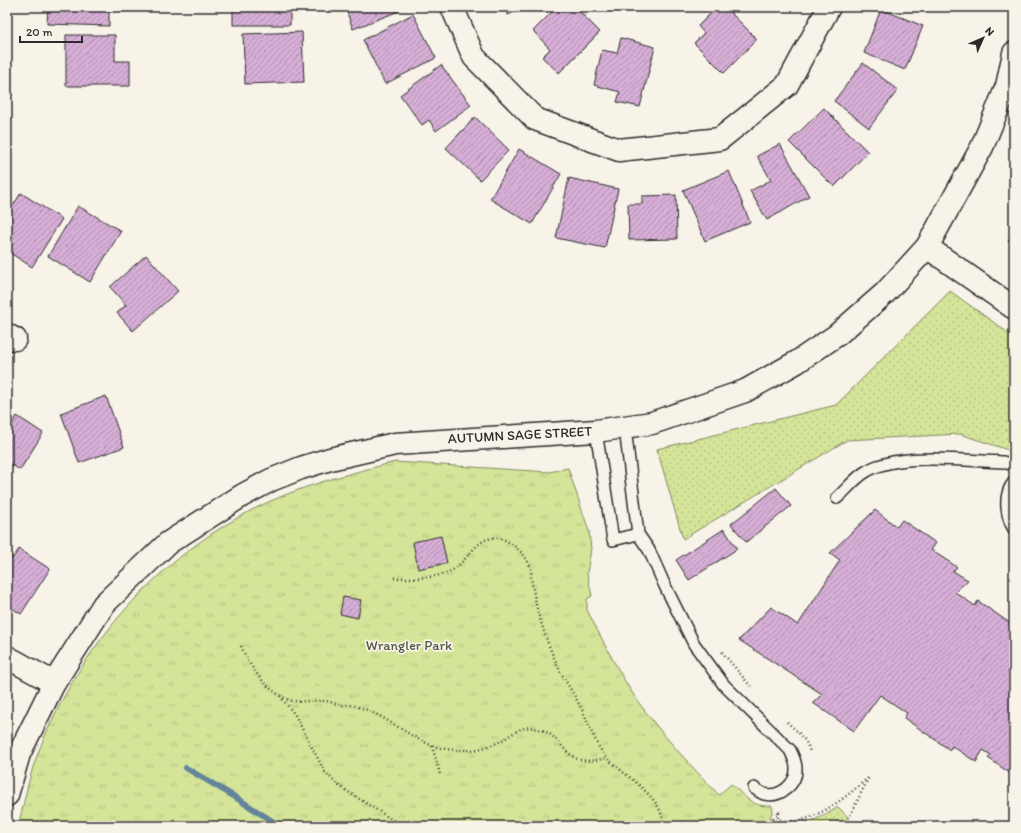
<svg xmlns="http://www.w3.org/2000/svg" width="1021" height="833" viewBox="0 0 1021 833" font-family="Itim,sans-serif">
<defs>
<pattern id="grass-dots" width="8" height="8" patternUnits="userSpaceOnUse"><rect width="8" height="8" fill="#d4e498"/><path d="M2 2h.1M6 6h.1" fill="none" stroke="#b6c483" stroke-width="1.8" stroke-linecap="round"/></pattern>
<pattern id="park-tufts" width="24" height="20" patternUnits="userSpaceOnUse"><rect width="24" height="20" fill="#d4e498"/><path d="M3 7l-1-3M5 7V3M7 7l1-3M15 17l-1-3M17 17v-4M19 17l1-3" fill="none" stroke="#b6c483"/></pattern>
<pattern id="building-hatch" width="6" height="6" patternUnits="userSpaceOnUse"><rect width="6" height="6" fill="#d6aed6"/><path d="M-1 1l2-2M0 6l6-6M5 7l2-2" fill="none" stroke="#ae8eae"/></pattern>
</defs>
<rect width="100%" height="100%" fill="#f7f3e8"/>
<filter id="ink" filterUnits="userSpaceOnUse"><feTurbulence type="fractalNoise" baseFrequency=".025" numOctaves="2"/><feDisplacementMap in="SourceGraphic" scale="8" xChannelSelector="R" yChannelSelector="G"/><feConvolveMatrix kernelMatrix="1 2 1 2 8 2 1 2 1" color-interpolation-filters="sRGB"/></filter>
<g filter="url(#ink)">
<path fill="url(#grass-dots)" stroke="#808862" d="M950 291 1014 337V452L960 434 847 440 683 539 657 449 836 405Z
M838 807 848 817 841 826H770L777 821C795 831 822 818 838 807Z"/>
<path fill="url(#park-tufts)" stroke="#808862" d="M395 462 549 472 568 468 589 531 591 549 587 573 592 596 587 599V610C603 641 619 674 639 703 663 736 690 765 719 795L731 784C746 796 750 807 772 806L773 811 770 817 783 826H18C23 807 27 786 33 767 74 647 170 539 290 493 324 480 359 471 395 462Z"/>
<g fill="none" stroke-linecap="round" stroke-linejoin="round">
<path stroke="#65849c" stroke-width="6" d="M186 768 235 797 280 826"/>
</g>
<path fill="url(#building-hatch)" stroke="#2b2b2b" d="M48 7H109V26L47 24Z
M233 7H290V25H233Z
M345 7H398L399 11 353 29Z
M505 7H525L508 15Z
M557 7H575L600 32 559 73 542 57 550 49 533 31Z
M717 7H725L757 39 724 73 694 43 704 33 698 26Z
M881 9 923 26 905 70 864 53Z
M413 14 436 58 385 84 363 40Z
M302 32 304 82 245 84 243 34Z
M66 35H115V61H130V86H66Z
M621 38 655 47 640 107 617 102 620 92 594 85 602 50 617 53Z
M863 63 898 90 869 128 834 101Z
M441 65 471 105 436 131 429 120 422 125 400 95Z
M824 108 868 152 834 187 789 142Z
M475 117 509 150 480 180 446 148Z
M780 144 809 196 767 220 750 191 771 180 757 156Z
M519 149 561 174 532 224 490 199Z
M729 171 750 222 705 241 683 190Z
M569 178 618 189 605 248 556 238Z
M21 193 62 219 32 267 7 251V215Z
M676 195 677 239 629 240 628 204H642V196Z
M78 206 121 231 90 282 48 256Z
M1014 233V245L1008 240Z
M146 255 178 291 133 331 117 313 126 305 110 287Z
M106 396 124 447 79 463 61 413Z
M17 416 43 433 20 470 7 462V420L12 424Z
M776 488 791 506 746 542 731 524Z
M875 510 897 527 902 520 936 543 931 550 957 567 953 571 968 580 955 592 975 606 978 601 1014 626V776L988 758 991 755 983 750 976 762 952 746 950 750 904 718 907 713 880 695 854 731 813 703 822 694 739 640 771 607 798 625 840 560 830 553Z
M724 529 737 549 689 580 676 560Z
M441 536 447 563 418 569 413 542Z
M19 549 50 569 21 614 7 605V554L13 558Z
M343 597 361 600 358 618 340 614Z"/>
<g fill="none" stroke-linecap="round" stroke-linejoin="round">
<defs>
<path id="service" d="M625 428 638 534 649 550 665 586 694 644 724 685 790 750C793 756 796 762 796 768 797 784 780 798 764 794 761 793 757 790 754 788
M596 431 613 540 638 534
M1014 482C1003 494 1006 517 1014 529
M837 498C847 489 856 477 867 471 899 452 966 461 1003 462L1014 465"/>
<path id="minor" d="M452 7 474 57 535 119 619 150 720 139 787 85 829 7
M927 247 1014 308
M7 335 15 339
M7 657 54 683"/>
<path id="tertiary" d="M7 795 19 754 54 683 104 604 168 543 243 495 271 480 301 468 330 459 395 444 596 431 652 423 745 391 797 362 837 335 885 293 927 247 982 147 1007 86 1014 53"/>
</defs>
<use href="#service" stroke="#2b2b2b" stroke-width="14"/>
<use href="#minor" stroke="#2b2b2b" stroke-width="25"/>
<use href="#tertiary" stroke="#2b2b2b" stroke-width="25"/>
<path stroke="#2b2b2b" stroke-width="2.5" stroke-dasharray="1 3" stroke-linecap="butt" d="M394 578C413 578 433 579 451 571 468 562 479 529 505 540 516 546 527 556 531 569 532 571 531 575 531 578 534 593 536 608 541 622 546 639 553 657 561 673 570 689 580 703 587 721 592 733 598 748 607 758 622 774 668 800 662 826
M241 646C249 665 261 683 279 695 296 706 305 699 323 701 329 701 335 704 341 705 347 705 353 705 359 707 386 716 406 735 431 745 440 749 453 750 464 750 476 751 487 747 499 742 511 736 520 725 534 728 569 734 559 771 606 758
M722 652 752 688
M280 696 295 715 325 772 339 786 402 826
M787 722C797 731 807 739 810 752
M432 746 440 774
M778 813V819C807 831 850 794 869 777L845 826
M663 821 675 826
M764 826 782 810"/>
<use href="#service" stroke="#f7f3e8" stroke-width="11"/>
<use href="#minor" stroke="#f7f3e8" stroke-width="22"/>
<use href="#tertiary" stroke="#f7f3e8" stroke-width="22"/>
</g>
</g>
<g text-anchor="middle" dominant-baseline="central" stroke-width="3.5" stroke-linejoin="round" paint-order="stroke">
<g font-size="14" fill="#2b2b2b" stroke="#f7f3e8">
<text transform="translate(520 435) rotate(-3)">AUTUMN SAGE STREET</text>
</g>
<g font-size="14" fill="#555946" stroke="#f7f3e8">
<text x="409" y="645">Wrangler Park</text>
</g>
</g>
<rect width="1021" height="833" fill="none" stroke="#f7f3e8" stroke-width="24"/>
<rect x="12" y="12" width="997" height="809" fill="none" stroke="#2b2b2b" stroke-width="1.5" filter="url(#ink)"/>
<g transform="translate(983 38) rotate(45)" stroke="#f7f3e8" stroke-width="3" paint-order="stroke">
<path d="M0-3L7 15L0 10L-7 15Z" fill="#2b2b2b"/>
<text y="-6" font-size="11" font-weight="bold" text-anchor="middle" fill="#2b2b2b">N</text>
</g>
<path d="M20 36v6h62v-6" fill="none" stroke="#2b2b2b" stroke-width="2"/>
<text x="26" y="36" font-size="12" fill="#2b2b2b" stroke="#f7f3e8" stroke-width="3" paint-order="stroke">20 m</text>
</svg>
